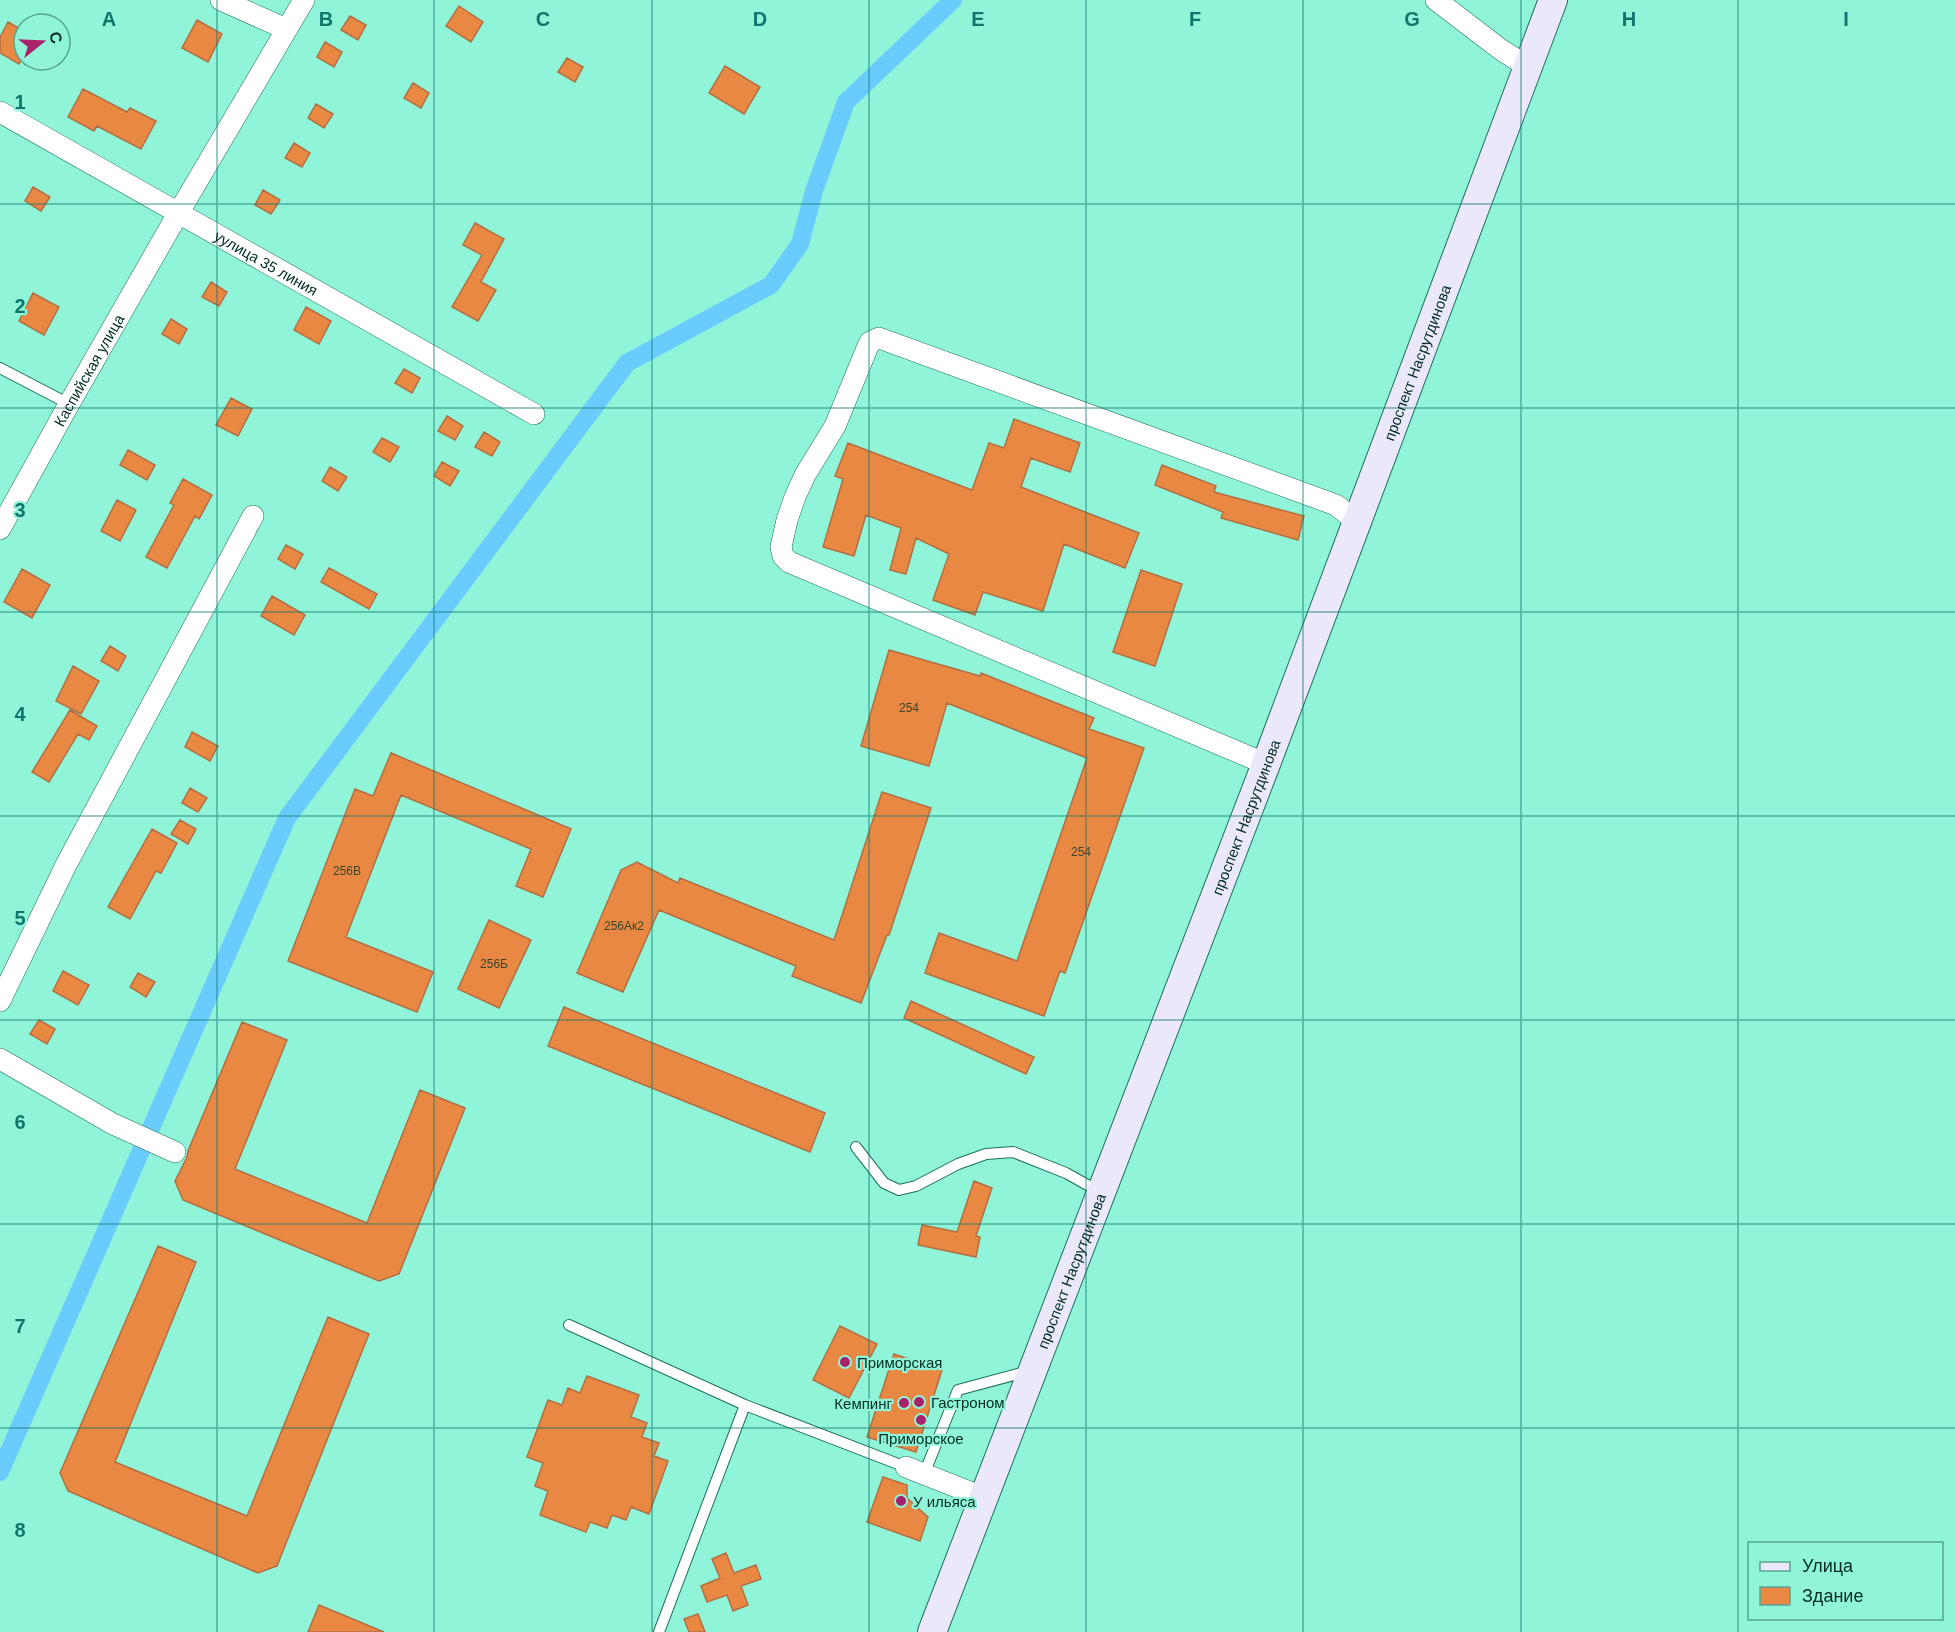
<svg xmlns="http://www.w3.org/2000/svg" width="1955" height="1632" viewBox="0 0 1955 1632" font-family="Helvetica,sans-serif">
<rect width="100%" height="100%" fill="#90f5d8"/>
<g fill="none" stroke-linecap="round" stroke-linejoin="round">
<path stroke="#6acbfd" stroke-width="18" d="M0 1472 287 818 627 363 771 285 800 244 814 191 846 102 953 0"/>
</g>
<path fill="#e98842" stroke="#b26f43" stroke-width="1.5" d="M459 6 483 22 471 42 446 26Z
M350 16 366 25 358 40 341 30Z
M197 20 222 34 208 62 182 48Z
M8 22 24 31V54L19 64 0 53V37Z
M325 42 342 52 334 67 317 57Z
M567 58 583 67 575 82 558 72Z
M725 66 760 87 744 114 709 93Z
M413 83 429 93 421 108 404 98Z
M83 89 127 112 130 108 156 121 141 149 97 126 94 131 68 117Z
M316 104 333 114 324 128 308 118Z
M294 143 310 153 302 167 285 158Z
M33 187 50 197 41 211 25 201Z
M263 190 280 200 271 214 255 205Z
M475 223 504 239 481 282 496 290 478 321 452 307 482 255 463 245Z
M211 282 227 292 219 306 202 297Z
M33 293 59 307 44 335 19 321Z
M306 307 331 321 319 344 294 330Z
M171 319 187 329 179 344 162 334Z
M404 369 420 378 412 393 395 383Z
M231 398 252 409 238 436 216 425Z
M447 416 463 426 455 440 438 431Z
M1014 419 1080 443 1070 472 1031 458 1021 487 1139 533 1125 568 1064 544 1043 611 983 592 975 615 933 600 949 554 916 538 906 574 890 570 901 528 866 515 854 556 823 547 843 479 835 476 848 443 972 490 989 443 1004 448Z
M484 432 500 442 492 456 475 447Z
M382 438 399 447 390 462 373 452Z
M128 450 155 465 147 480 120 465Z
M442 462 459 471 450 486 434 476Z
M1162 465 1216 486 1214 492 1304 516 1298 540 1221 518 1223 512 1155 485Z
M330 467 347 477 338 491 322 481Z
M183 479 212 495 199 519 195 516 167 568 146 557 174 505 170 503Z
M117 500 136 510 120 541 101 531Z
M286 545 303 554 295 569 278 559Z
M329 568 377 594 369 609 321 582Z
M22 569 50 585 32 618 4 602Z
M1141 570 1182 584 1155 666 1113 652Z
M272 596 305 615 294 635 261 616Z
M110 646 126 656 118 671 101 661Z
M889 650 980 676 981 673 1094 718 1089 729 1144 748 1065 973 1060 971 1044 1016 925 973 939 933 1017 961 1087 758 947 703 929 766 861 746Z
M73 666 99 681 81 714 56 701Z
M70 710 97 726 89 740 78 734 49 782 32 772Z
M192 732 218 746 210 761 185 747Z
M391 753 571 829 543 897 516 886 531 849 401 795 346 937 433 972 417 1012 288 961 355 789 373 796Z
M190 788 207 798 198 812 182 803Z
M882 792 931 808 889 935H887L861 1003 792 976 796 966 659 910 623 992 577 973 621 870 637 862 678 883 680 878 834 940Z
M180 820 196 829 188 844 171 834Z
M152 829 177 843 161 873 156 871 130 919 108 907Z
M489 920 531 940 499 1008 458 989Z
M63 971 89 985 78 1005 53 991Z
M138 973 155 982 146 997 130 987Z
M911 1001 1034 1057 1026 1074 904 1018Z
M564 1007 825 1113 810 1152 548 1046Z
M39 1020 55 1029 47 1044 30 1034Z
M242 1022 287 1040 235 1169 367 1223 420 1090 465 1108 399 1274 379 1281 183 1200 175 1181 187 1157 188 1151Z
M974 1181 992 1188 976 1236 980 1237 976 1257 918 1245 922 1225 957 1232Z
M158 1246 196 1262 115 1462 247 1516 328 1317 369 1334 277 1566 258 1573 68 1491 60 1473Z
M840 1326 877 1344 849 1398 813 1380Z
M894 1354 942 1370 916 1452 867 1437Z
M587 1376 639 1395 631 1417 647 1423 642 1437 659 1443 654 1456 668 1461 649 1514 631 1507 626 1520 612 1515 607 1528 590 1522 586 1532 540 1515 548 1491 535 1486 543 1463 527 1457 548 1400 562 1405 568 1388 580 1393Z
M883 1477 907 1485V1498L928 1517 920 1541 867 1522Z
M726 1553 734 1573 756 1565 761 1579 741 1586 748 1605 733 1611 727 1595 707 1602 701 1586 720 1578 712 1559Z
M319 1605 384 1632H308Z
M698 1614 705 1632H689L684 1619Z"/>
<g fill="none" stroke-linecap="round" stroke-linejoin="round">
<defs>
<path id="service" d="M0 368 69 404
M856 1147 884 1183 899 1190 916 1186 958 1164 986 1154 1013 1152 1066 1173 1100 1192
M569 1325 745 1405 906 1467
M924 1474 958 1390 1029 1371
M659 1632 745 1405"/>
<g id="minor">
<path d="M221 0 286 29"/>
<path d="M1436 0 1500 49 1528 67"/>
<path id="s1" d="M0 112 534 414"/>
<path id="s2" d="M0 529 69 404 179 212 304 0"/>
<path d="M1266 764 789 562 783 556 781 547 787 520 795 497 805 475 835 426 868 346 870 342 879 338 1336 505 1356 521"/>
<path d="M0 1001 66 865 253 516"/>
<path d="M0 1059 113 1124 175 1152"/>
<path d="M906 1467 985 1498"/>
</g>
<g id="secondary">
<path id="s3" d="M932 1632 1266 764 1553 0"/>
</g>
</defs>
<use href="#service" stroke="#1d6f5b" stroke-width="12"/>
<use href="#minor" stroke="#1d6f5b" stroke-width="22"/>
<use href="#secondary" stroke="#1d6f5b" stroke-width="30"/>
<use href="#service" stroke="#fff" stroke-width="10"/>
<use href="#minor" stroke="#fff" stroke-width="21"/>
<use href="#secondary" stroke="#ece8fb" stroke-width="28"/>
</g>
<path fill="none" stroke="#0f766e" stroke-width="1.5" stroke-opacity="0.55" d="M217 0V1632M434 0V1632M652 0V1632M869 0V1632M1086 0V1632M1303 0V1632M1521 0V1632M1738 0V1632M0 204H1955M0 408H1955M0 612H1955M0 816H1955M0 1020H1955M0 1224H1955M0 1428H1955"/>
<g fill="#a8226a" stroke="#90f5d8" stroke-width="2">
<circle cx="845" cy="1362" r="6"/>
<circle cx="919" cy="1402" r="6"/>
<circle cx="904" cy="1403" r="6"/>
<circle cx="921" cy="1420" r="6"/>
<circle cx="901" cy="1501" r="6"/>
</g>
<g text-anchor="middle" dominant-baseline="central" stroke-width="4.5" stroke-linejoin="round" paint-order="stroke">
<g font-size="12" fill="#3a442b">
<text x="909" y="708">254</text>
<text x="1081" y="852">254</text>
<text x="347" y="871">256В</text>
<text x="624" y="926">256Ак2</text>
<text x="494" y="964">256Б</text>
</g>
<g font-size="15" fill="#002d23" stroke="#90f5d8">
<text stroke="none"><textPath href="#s1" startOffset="306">уулица 35 линия</textPath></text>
<text stroke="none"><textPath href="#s3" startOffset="1359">проспект Насрутдинова</textPath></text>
<text stroke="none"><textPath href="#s2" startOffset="182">Каспийская улица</textPath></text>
<text stroke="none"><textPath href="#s3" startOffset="873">проспект Насрутдинова</textPath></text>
<text stroke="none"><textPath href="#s3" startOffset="387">проспект Насрутдинова</textPath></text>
</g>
<g font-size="15" fill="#002d23" stroke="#90f5d8" text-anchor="start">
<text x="857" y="1362">Приморская</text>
<text x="931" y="1402">Гастроном</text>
<text x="892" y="1403" text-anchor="end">Кемпинг</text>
<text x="921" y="1438" text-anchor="middle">Приморское</text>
<text x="913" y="1501">У ильяса</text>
</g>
</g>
<g font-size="20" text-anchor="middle" font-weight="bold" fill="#0f766e" stroke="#90f5d8" stroke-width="4.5" stroke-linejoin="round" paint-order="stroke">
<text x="109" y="26">A</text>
<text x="326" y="26">B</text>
<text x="543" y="26">C</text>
<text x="760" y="26">D</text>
<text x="978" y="26">E</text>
<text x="1195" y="26">F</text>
<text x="1412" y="26">G</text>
<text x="1629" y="26">H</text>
<text x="1846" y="26">I</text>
<text x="20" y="109">1</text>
<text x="20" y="313">2</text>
<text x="20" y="517">3</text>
<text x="20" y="721">4</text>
<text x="20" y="925">5</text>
<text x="20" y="1129">6</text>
<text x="20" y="1333">7</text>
<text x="20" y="1537">8</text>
</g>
<rect x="1748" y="1542" width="195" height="78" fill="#90f5d8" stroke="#56a590" stroke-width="1.5"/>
<rect x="1760" y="1562" width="30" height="9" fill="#ece8fb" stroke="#56a590" stroke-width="1.5"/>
<text x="1802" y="1572" font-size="18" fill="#002d23">Улица</text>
<rect x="1760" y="1587" width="30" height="18" fill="#e98842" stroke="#56a590" stroke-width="1.5"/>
<text x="1802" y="1602" font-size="18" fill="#002d23">Здание</text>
<g transform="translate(42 42) rotate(72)"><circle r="28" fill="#90f5d8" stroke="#56a590" stroke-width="1.5"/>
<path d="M0-4.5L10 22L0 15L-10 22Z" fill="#a8226a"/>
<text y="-9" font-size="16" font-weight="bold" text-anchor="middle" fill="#002d23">С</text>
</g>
</svg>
